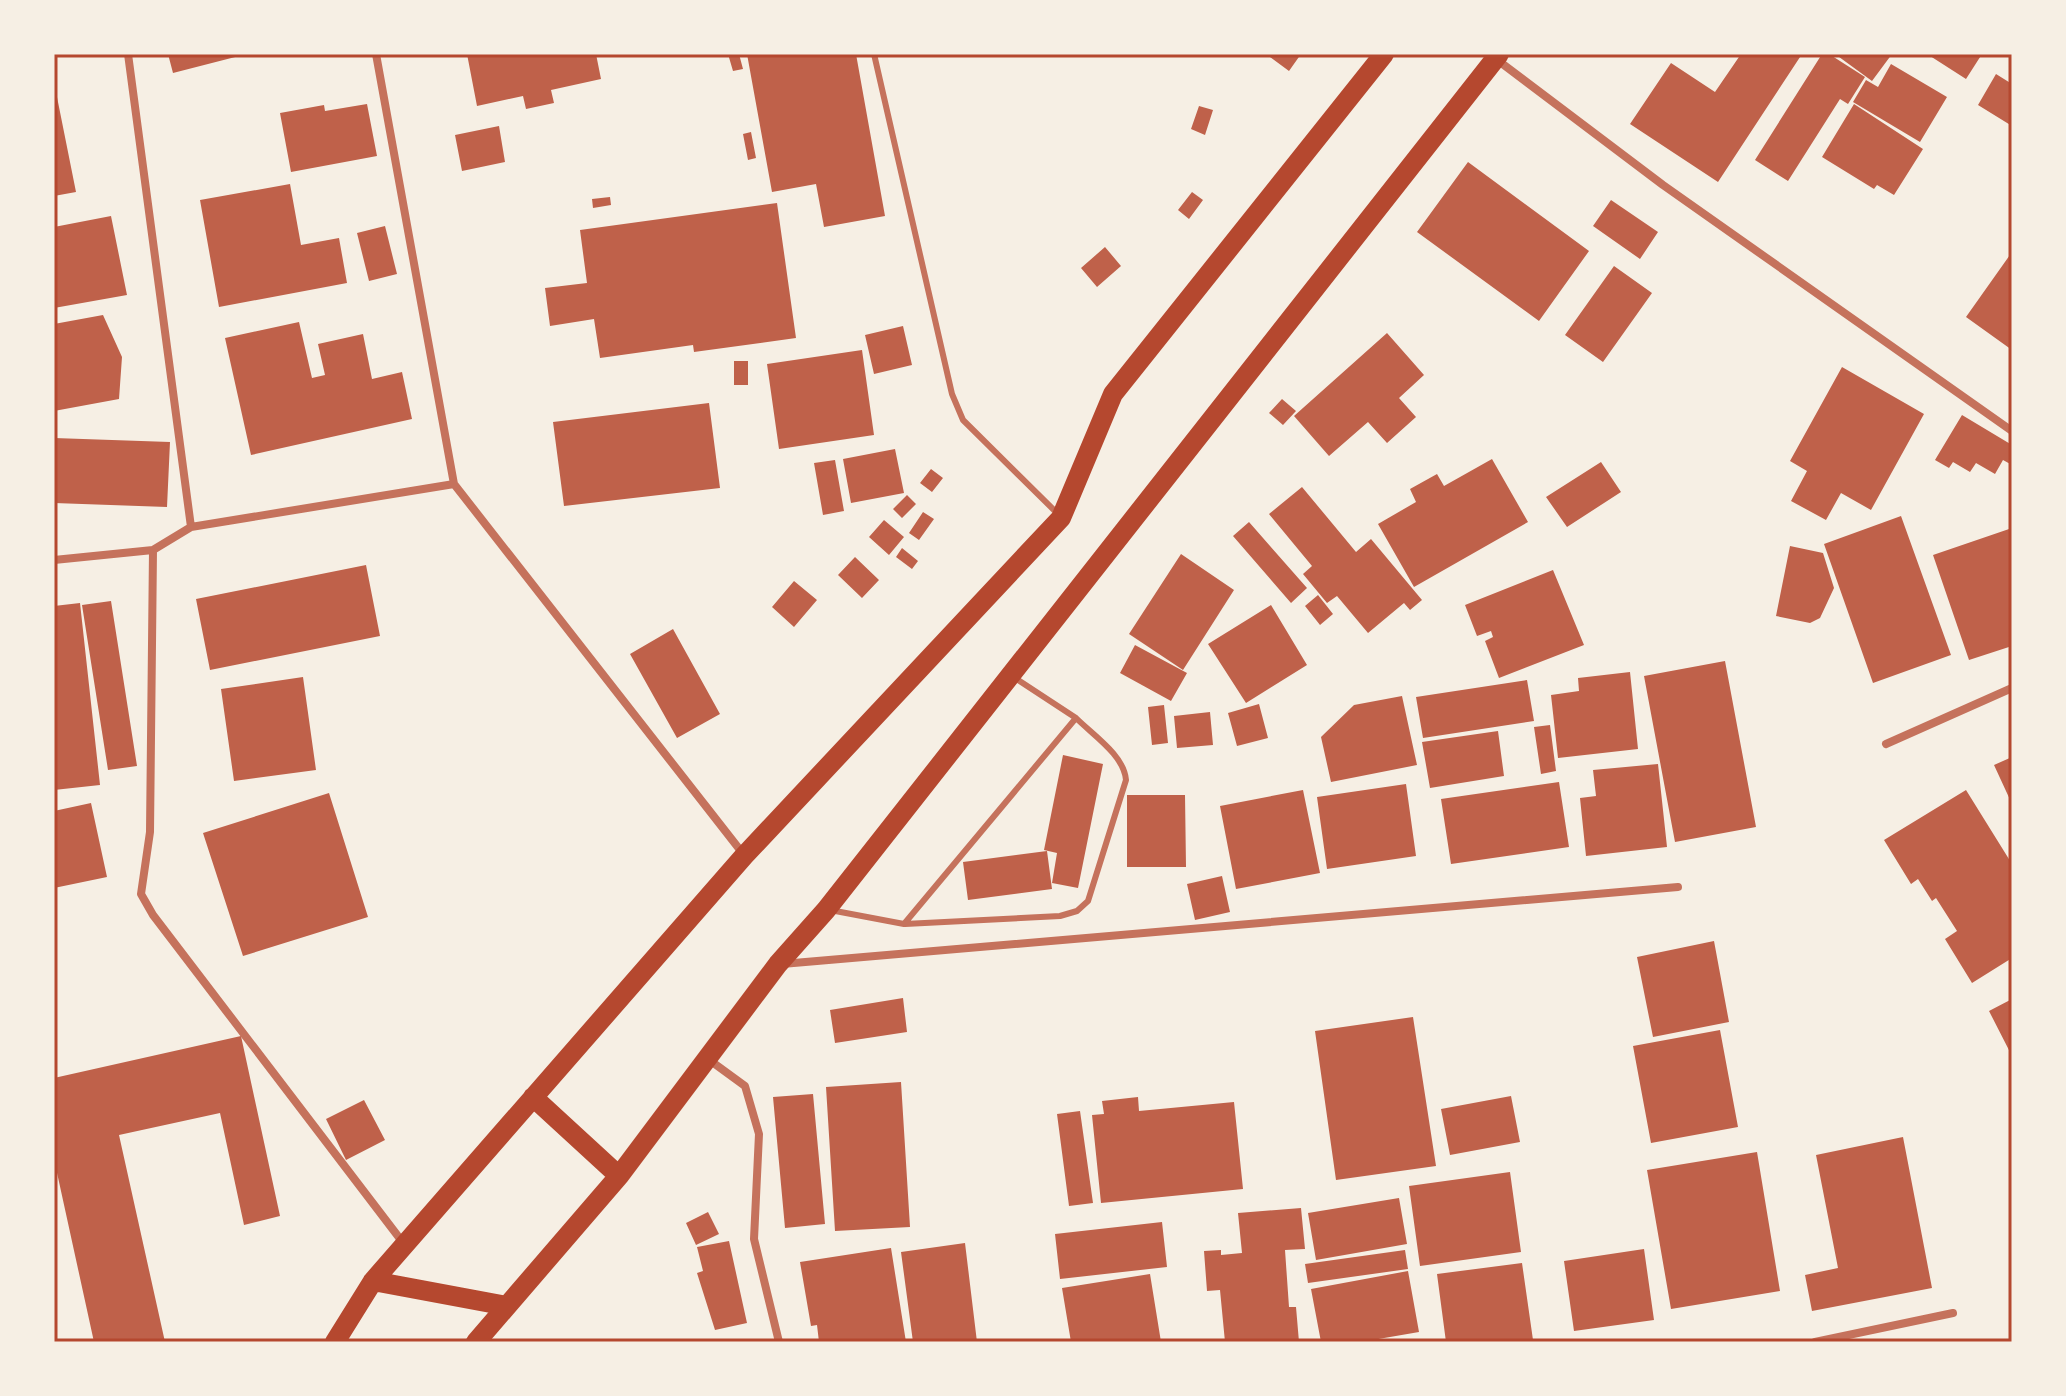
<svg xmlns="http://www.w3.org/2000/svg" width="2066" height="1396" viewBox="0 0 2066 1396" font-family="Commissioner,sans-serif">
<rect width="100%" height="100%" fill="#f6efe4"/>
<path fill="#bf614a" d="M168 54H243V55L173 73Z
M467 54H596L601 79 551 90 554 103 526 109 523 96 477 106Z
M728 54H739L743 69 733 71Z
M747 54H856L885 216 824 227 816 184 772 192Z
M1266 54H1301L1289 71Z
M1741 54H1802L1718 182 1630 124 1671 63 1715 92Z
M1822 54H1829L1865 77 1848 104 1840 99 1788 181 1755 160Z
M1835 54H1892L1872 81Z
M1927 54H1982L1966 79Z
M1891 64 1947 97 1920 142 1853 102 1866 80 1878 87Z
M1996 74 2012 84V126L1978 105Z
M54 82 76 192 54 196Z
M367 104 377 156 291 172 280 113 324 105 325 111Z
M1854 104 1923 149 1894 195 1877 185 1874 189 1822 157Z
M1199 106 1213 110 1205 135 1191 129Z
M499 126 505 162 462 171 455 135Z
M751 132 756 158 748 160 743 134Z
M1468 162 1589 251 1539 321 1417 232Z
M290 184 301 245 339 238 347 283 219 307 200 200Z
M1192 192 1203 200 1189 219 1178 210Z
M610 197 611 205 593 208 592 199Z
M1611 200 1658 232 1640 259 1593 226Z
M777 203 796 338 694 352 693 345 600 358 594 319 550 326 545 288 587 283 580 230Z
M111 216 127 295 54 308V227Z
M385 226 397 274 369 281 357 233Z
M1105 247 1121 266 1097 287 1081 268Z
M2012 252V350L1966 317Z
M1614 266 1652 293 1603 362 1565 335Z
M103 315 122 357 119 399 54 411V324Z
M299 322 312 378 325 375 318 344 363 334 372 379 402 372 412 419 251 455 225 338Z
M903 326 912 365 874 374 865 335Z
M1387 333 1424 375 1399 398 1416 417 1387 443 1368 422 1329 456 1294 416Z
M862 350 874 435 779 449 767 364Z
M734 361H748V385H734Z
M1842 367 1924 414 1871 510 1841 493 1826 520 1791 501 1807 471 1790 461Z
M1282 399 1296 411 1283 425 1269 413Z
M709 403 720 488 564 506 553 422Z
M1962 415 2012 445V465L2003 460 1995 474 1976 463 1970 472 1953 462 1949 468 1935 460Z
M54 438 170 442 167 507 54 503Z
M895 449 904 493 851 503 843 459Z
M1492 459 1528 522 1414 587 1378 524 1416 502 1410 489 1437 474 1444 486Z
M835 460 844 511 823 515 814 463Z
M1601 462 1621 492 1567 527 1546 497Z
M931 469 943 478 932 492 920 483Z
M1302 487 1356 552 1371 539 1422 600 1410 610 1404 603 1368 633 1337 596 1327 603 1303 574 1312 566 1269 514Z
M907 495 916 504 902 518 893 509Z
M923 512 934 519 919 540 909 533Z
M1901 516 1951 655 1873 683 1824 544Z
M884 520 904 537 889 555 869 537Z
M1249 522 1307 588 1291 603 1233 536Z
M2012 528V646L1969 660 1933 555Z
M1790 546 1823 553 1834 588 1820 618 1810 623 1776 616Z
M902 548 918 561 912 569 896 557Z
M1181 554 1234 590 1183 670 1129 634Z
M855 557 879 580 862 598 838 575Z
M366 565 380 636 210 670 196 599Z
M1553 570 1584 645 1499 678 1485 641 1493 637 1491 631 1477 636 1465 605Z
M794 581 817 600 794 627 772 607Z
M1318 595 1333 614 1320 625 1305 606Z
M111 601 137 766 108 770 82 605Z
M80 603 100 785 54 790V606Z
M1271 605 1307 665 1246 703 1208 644Z
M673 629 720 714 677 738 630 654Z
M1135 645 1187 673 1171 701 1120 673Z
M1725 661 1756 827 1675 842 1644 676Z
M1630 672 1638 749 1558 758 1551 695 1579 691 1578 678Z
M303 677 316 770 234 781 221 689Z
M1527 680 1534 721 1423 738 1416 697Z
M1402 696 1417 765 1331 782 1321 737 1354 705Z
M1259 704 1268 738 1237 746 1228 713Z
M1164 705 1168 743 1152 745 1148 707Z
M1210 712 1213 745 1177 748 1174 716Z
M1550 725 1556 771 1541 774 1534 727Z
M1498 731 1504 776 1430 788 1422 742Z
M1063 755 1103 764 1078 888 1052 883 1057 853 1044 850Z
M2012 757V804L1994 765Z
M1658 764 1667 847 1586 856 1580 798 1596 796 1593 770Z
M1559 782 1569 847 1451 864 1441 799Z
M1406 784 1416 856 1327 869 1317 797Z
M1303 790 1320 873 1236 889 1220 806Z
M1966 790 2012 864V958L1972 983 1945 939 1957 931 1936 898 1932 901 1918 879 1911 884 1884 840Z
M329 793 368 917 243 956 203 833Z
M1127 795H1185L1186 867H1127Z
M91 803 107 877 54 888V811Z
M1047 851 1052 889 968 900 963 862Z
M1222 876 1230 912 1195 920 1187 884Z
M1714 941 1729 1022 1653 1037 1637 957Z
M903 998 907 1032 835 1043 830 1010Z
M2012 999V1056L1989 1011Z
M1413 1017 1436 1166 1336 1180 1315 1031Z
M1720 1030 1738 1127 1651 1143 1633 1046Z
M241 1036 280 1216 244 1225 220 1113 119 1135 165 1342H94L54 1159V1078Z
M901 1082 910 1227 835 1231 826 1087Z
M813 1094 825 1224 785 1228 773 1097Z
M1511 1096 1520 1142 1450 1155 1441 1109Z
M1138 1097 1139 1111 1234 1102 1243 1189 1101 1203 1092 1115 1104 1114 1102 1101Z
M364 1100 385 1140 346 1160 326 1119Z
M1080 1111 1093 1203 1069 1206 1057 1114Z
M1903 1137 1932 1288 1812 1311 1805 1275 1838 1268 1816 1155Z
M1757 1152 1780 1291 1671 1309 1647 1170Z
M1510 1172 1521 1252 1420 1266 1409 1186Z
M1399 1198 1407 1244 1316 1260 1308 1213Z
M1301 1208 1305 1249 1285 1250 1289 1307H1296L1299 1342H1225L1220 1290 1207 1291 1204 1251 1221 1250V1255L1242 1253 1238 1213Z
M708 1212 719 1234 696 1245 686 1223Z
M1162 1222 1167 1267 1060 1279 1055 1234Z
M729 1241 747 1323 715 1330 697 1273 703 1271 697 1247Z
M965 1243 977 1342H913L901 1252Z
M891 1248 906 1342H819L817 1325 811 1326 800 1262Z
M1644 1249 1654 1320 1574 1331 1564 1261Z
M1405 1250 1408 1269 1308 1283 1305 1264Z
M1522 1263 1533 1340 1446 1342 1437 1274Z
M1408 1271 1419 1332 1361 1342H1321L1311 1289Z
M1150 1274 1161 1342H1071L1062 1288Z"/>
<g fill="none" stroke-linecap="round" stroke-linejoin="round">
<path stroke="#c5725c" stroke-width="6" d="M874 54 952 394 963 420 1059 515
M830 910 904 924 1076 718 1015 678
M905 924 1060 916 1077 911 1088 901 1126 780C1124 755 1093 735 1076 718"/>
<path stroke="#c5725c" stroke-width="8" d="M128 54 191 527
M1496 59 1663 185 2012 431
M454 484 744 855
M153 550 150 832 141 894 153 915 404 1244
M54 560 153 550 191 527 454 484 376 54
M1886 744 2012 688
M782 964 1678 887
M708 1059 745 1086 759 1134 754 1239 779 1342
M1815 1342 1953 1313"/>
<path stroke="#b5482f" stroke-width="20" d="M533 1097 619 1176
M373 1281 507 1306
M335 1342 373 1281 744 856 1061 518 1113 394 1384 54
M476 1342 619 1176 778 964 826 910 1499 54"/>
</g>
<rect width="2066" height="1396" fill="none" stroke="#f6efe4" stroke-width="112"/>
<rect x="56" y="56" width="1954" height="1284" fill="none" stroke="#b5482f" stroke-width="3"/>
</svg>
